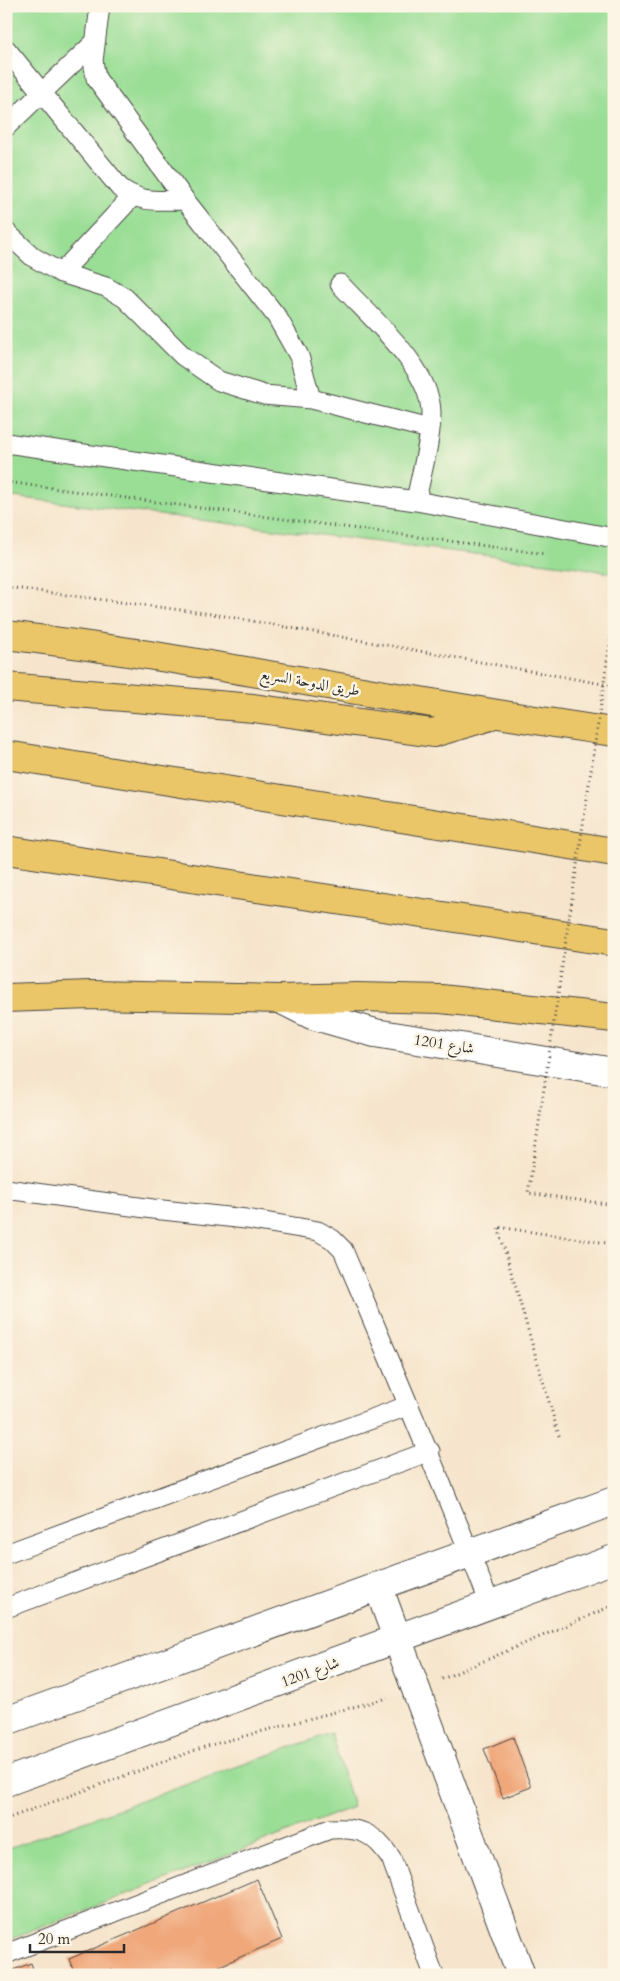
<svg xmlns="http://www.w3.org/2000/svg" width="620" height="1981" viewBox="0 0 620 1981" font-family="Cardo,Amiri,serif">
<rect width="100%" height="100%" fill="#fcf5e5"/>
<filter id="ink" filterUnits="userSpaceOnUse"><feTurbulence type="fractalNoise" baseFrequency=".02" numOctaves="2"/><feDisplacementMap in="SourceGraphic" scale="10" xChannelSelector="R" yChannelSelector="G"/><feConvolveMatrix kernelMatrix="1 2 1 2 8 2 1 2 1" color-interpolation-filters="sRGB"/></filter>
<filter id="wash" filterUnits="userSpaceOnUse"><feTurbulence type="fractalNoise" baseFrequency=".0096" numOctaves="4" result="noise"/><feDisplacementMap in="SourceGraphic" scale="20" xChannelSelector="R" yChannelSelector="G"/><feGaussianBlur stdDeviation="1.12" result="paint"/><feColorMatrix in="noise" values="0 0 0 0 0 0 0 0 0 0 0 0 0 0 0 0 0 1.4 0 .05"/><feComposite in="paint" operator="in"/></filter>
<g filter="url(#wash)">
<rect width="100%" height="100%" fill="#f6e5cc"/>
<path fill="#9ade96" stroke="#628460" d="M6 6H614V574L579 567 6 496Z
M331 1733 353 1807 6 1941V1849Z"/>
<g id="blocks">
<path fill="#f0a77a" d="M513 1737 531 1787 503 1798 484 1749Z
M257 1879 282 1939 199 1975H114L112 1969 99 1975H75L69 1959Z
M31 1963 35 1975H6V1973Z"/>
</g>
</g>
<g filter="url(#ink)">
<use href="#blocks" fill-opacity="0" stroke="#494743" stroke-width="1"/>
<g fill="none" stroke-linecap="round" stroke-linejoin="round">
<defs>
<path id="service" d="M100 6 93 61 96 78 185 200 277 317 299 356 311 399
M6 49 120 188C142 204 159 200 185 200
M6 127 95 42
M6 232 33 257 61 273 106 287 125 298 183 356 219 381 264 395 311 399 429 429
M61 273 132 197
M340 284C370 317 431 368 431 413 431 442 421 473 416 501
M6 443 416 501 614 538
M6 1189 153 1209 246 1219 318 1231 332 1239 343 1250C393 1368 443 1485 490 1604
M6 1554 407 1406
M6 1608 430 1451
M6 1954 330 1829C361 1827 374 1833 391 1858L434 1975"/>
<path id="minor" d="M280 999 312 1015 375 1033 614 1072
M378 1586 521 1975
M6 1721 614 1501
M6 1782 614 1559"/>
<path id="motorway" d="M6 635C210 660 411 703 614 732
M6 687 253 708 433 733 487 717
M6 755 614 852
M6 850 614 942
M6 998 91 995 280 999 357 997 441 999 614 1018"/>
</defs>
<use href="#service" stroke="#494743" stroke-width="21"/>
<use href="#minor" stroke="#494743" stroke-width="30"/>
<use href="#motorway" stroke="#494743" stroke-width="30"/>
<path stroke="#494743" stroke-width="3" stroke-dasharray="1 4" stroke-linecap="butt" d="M6 482 546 554
M6 587 219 615 614 686
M534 1156 528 1193 614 1205
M559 1436 498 1227 614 1244
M442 1679 614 1605
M6 1819 207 1746 387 1698"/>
<use href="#service" stroke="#fff" stroke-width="19"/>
<use href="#minor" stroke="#fff" stroke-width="28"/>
<use href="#motorway" stroke="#eac669" stroke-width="28"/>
<path stroke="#494743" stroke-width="3" stroke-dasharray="1 4" stroke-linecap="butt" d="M534 1156 614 615"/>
</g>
</g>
<g text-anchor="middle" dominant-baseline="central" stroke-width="5" stroke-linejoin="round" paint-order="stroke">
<g font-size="15" fill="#2b2b2b" stroke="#fcf5e5">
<text transform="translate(310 682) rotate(10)">طريق الدوحة السريع</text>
<text transform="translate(444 1044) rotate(9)">شارع 1201</text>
<text transform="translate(310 1672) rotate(-20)">شارع 1201</text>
</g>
</g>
<rect width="620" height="1981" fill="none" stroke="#fcf5e5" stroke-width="25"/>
<path d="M30 1944v8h94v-8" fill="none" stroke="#2b2b2b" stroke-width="2.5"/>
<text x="38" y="1944" font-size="15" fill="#2b2b2b" stroke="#fcf5e5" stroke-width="4" paint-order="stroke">20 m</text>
</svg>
